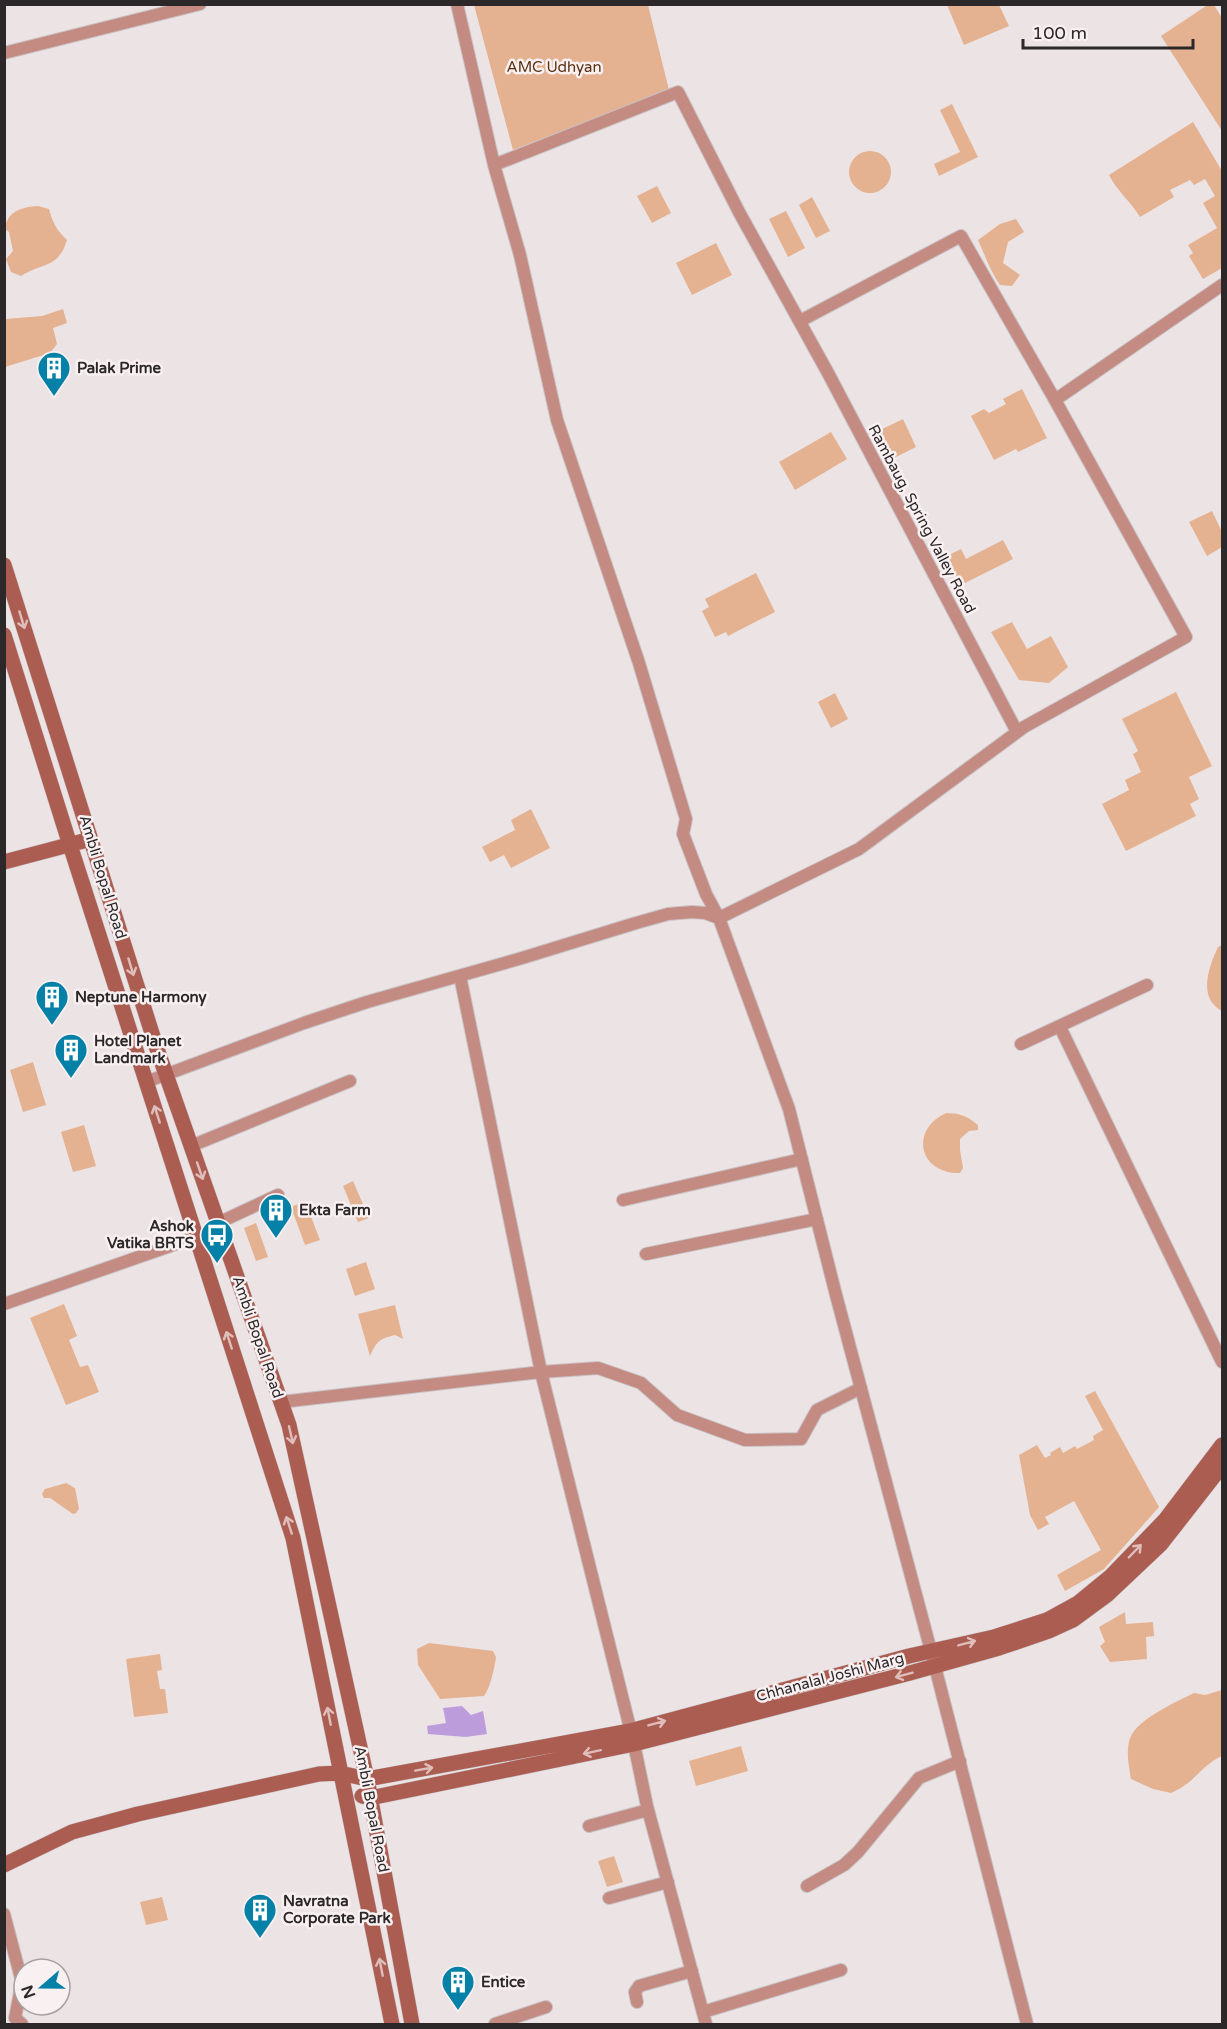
<svg xmlns="http://www.w3.org/2000/svg" width="1227" height="2029" viewBox="0 0 1227 2029" font-family="'Varela Round',sans-serif">
<rect width="100%" height="100%" fill="#ece3e5"/>
<path fill="#e4b291" d="M1209 4 1214 5 1222 18V131L1161 36Z
M474 5H648L669 90 513 150Z
M947 5H999L1009 26 964 45Z
M952 104 978 157 939 176 934 164 960 152 940 110Z
M1193 122 1222 171V268L1203 279 1189 256 1193 253 1188 245 1217 228 1203 203 1215 196 1205 179 1194 185 1190 180 1170 190 1174 197 1140 217C1131 202 1117 191 1109 175Z
M849 172a21 21 0 1 1 42 0a21 21 0 1 1-42 0Z
M657 186 671 213 652 223 637 196Z
M812 197 830 231 816 238 799 205Z
M38 206 49 209C52 221 57 231 67 240 58 269 43 262 21 276L11 272 6 259 13 251 9 232 5 229C7 211 22 207 38 206Z
M786 211 805 248 788 257 769 219Z
M1016 219 1024 232 1008 242 1003 263 1020 275 1012 286 1000 285C990 271 985 255 978 240L1000 224Z
M716 243 732 275 692 295 676 263Z
M63 309 67 323 53 328 57 344 50 353 5 367V319L42 316Z
M1022 389 1047 438 1018 452 1016 449 994 460 971 416 984 409 989 413 1006 404 1003 399Z
M903 419 916 447 892 459 878 431Z
M831 432 847 459 795 490 779 462Z
M1212 511 1222 532V547L1207 556 1189 522Z
M1003 540 1013 559 961 585 947 556 961 549 966 559Z
M756 573 775 612 728 636 726 632 715 637 702 611 709 607 705 599Z
M1012 622 1027 649 1051 636 1068 667 1049 683 1019 680 991 632Z
M1176 692 1212 766 1189 777 1199 799 1190 804 1196 816 1126 851 1102 804 1129 790 1125 780 1141 772 1133 754 1138 751 1122 719Z
M835 693 848 719 831 728 818 702Z
M531 809 550 848 511 868 504 855 490 862 482 847 515 830 511 820Z
M1222 945V1011C1197 998 1209 966 1218 947Z
M33 1062 46 1105 23 1112 10 1070Z
M946 1113C960 1113 967 1116 978 1125V1130L969 1131 960 1139V1150L963 1168 960 1173C919 1174 909 1130 946 1113Z
M84 1125 96 1166 73 1172 61 1132Z
M353 1181 369 1218 358 1222 343 1186Z
M305 1201 320 1240 305 1245 291 1207Z
M256 1223 268 1257 256 1261 244 1228Z
M366 1262 375 1289 355 1296 346 1269Z
M64 1304 77 1336 69 1340 80 1367 88 1365 99 1392 66 1405 30 1318Z
M395 1305 403 1339 395 1335C379 1339 377 1341 370 1356L358 1314Z
M1095 1391 1159 1507 1104 1569 1065 1591 1057 1575 1101 1550 1074 1501 1045 1517 1049 1524 1038 1530 1030 1515 1019 1455 1037 1445 1045 1458 1051 1455 1050 1453 1060 1447 1063 1453 1075 1446 1077 1449 1094 1440 1093 1436 1103 1430 1085 1396Z
M66 1483 75 1488 79 1509 76 1513 73 1514 50 1498H44L42 1494 45 1489Z
M1125 1612 1126 1624 1153 1622 1154 1636 1146 1637 1147 1659 1110 1662 1100 1646 1105 1642 1099 1627Z
M429 1643 493 1651 496 1657C495 1666 490 1689 484 1696L440 1699 418 1665 417 1649Z
M160 1654 162 1670 157 1671 160 1689H165L168 1713 134 1717 126 1659Z
M1222 1690V1756C1208 1762 1199 1774 1188 1783 1183 1787 1177 1790 1171 1793L1153 1789 1131 1779C1129 1767 1125 1748 1131 1736 1140 1718 1176 1702 1194 1693L1205 1695Z
M741 1746 748 1771 696 1786 689 1761Z
M614 1856 623 1882 607 1887 598 1861Z
M162 1897 168 1920 146 1925 140 1902Z"/>
<path fill="#bd9cdc" d="M462 1706 471 1715 483 1711 487 1734 466 1737 428 1734 427 1726 446 1723 443 1708Z"/>
<g fill="none" stroke-linecap="round" stroke-linejoin="round">
<defs>
<path id="street" d="M457 4 494 165 520 255 557 420 639 663 686 819 683 834 706 894 719 918 789 1109 836 1295 931 1651 1027 2024
M4 53 200 4
M494 165 678 92 739 212 828 373 1017 732
M800 321 961 236 1055 400
M460 976 541 1372 634 1744 647 1806 706 2024
M1060 1027 1222 1362
M1021 1044 1147 985
M146 1082 304 1023 367 1002 522 958 636 923 668 914 692 912 705 913 719 918 859 849 1024 727 1186 637 1055 400 1222 285
M191 1146 350 1081
M623 1200 802 1159
M218 1223 278 1195
M646 1254 817 1219
M4 1304 196 1237
M281 1402 541 1372 598 1368 641 1383 677 1415 745 1440 801 1439 817 1410 861 1388
M589 1826 648 1810
M807 1886 844 1865 858 1852 919 1778 960 1761
M609 1898 668 1882
M4 1914 22 1982 15 2018 22 2024
M637 2002 635 1992 639 1986 692 1971
M703 2012 841 1970
M495 2024 546 2007"/>
<path id="secondary" d="M4 565 156 1046 289 1425 367 1779 412 2024
M4 635 70 845 293 1538 392 2024
M4 862 91 839
M362 1796 370 1798 634 1744 910 1673 999 1648 1049 1631 1073 1620 1107 1595 1161 1544 1222 1466
M4 1865 72 1832 138 1814 319 1774 340 1773 367 1779 630 1731 909 1656 994 1637 1047 1620 1078 1603 1111 1576 1165 1520 1222 1445"/>
</defs>
<use href="#street" stroke="#c9c1c3" stroke-width="14"/>
<use href="#secondary" stroke="#c9c1c3" stroke-width="16"/>
<use href="#street" stroke="#c38b82" stroke-width="12"/>
<use href="#secondary" stroke="#ac5d52" stroke-width="15"/>
</g>
<defs><path id="oneway-shaft" d="M-6 0H5M1.5-3L5.5 0L1.5 3" fill="none" stroke-width="1.6" stroke-linecap="round" stroke-linejoin="round" transform="scale(1.5)"/></defs>
<g stroke="#debdba">
<use href="#oneway-shaft" transform="translate(22 620) rotate(73)"/>
<use href="#oneway-shaft" transform="translate(131 967) rotate(73)"/>
<use href="#oneway-shaft" transform="translate(157 1114) rotate(-108)"/>
<use href="#oneway-shaft" transform="translate(200 1171) rotate(71)"/>
<use href="#oneway-shaft" transform="translate(229 1340) rotate(-108)"/>
<use href="#oneway-shaft" transform="translate(291 1435) rotate(77)"/>
<use href="#oneway-shaft" transform="translate(289 1525) rotate(-108)"/>
<use href="#oneway-shaft" transform="translate(1135 1551) rotate(-46)"/>
<use href="#oneway-shaft" transform="translate(967 1643) rotate(-15)"/>
<use href="#oneway-shaft" transform="translate(904 1675) rotate(165)"/>
<use href="#oneway-shaft" transform="translate(329 1716) rotate(-101)"/>
<use href="#oneway-shaft" transform="translate(657 1723) rotate(-15)"/>
<use href="#oneway-shaft" transform="translate(592 1752) rotate(168)"/>
<use href="#oneway-shaft" transform="translate(424 1769) rotate(-10)"/>
<use href="#oneway-shaft" transform="translate(381 1967) rotate(-101)"/>
</g>
<defs>
<symbol id="building-pin" viewBox="-11 -11 22 30"><path d="M0 17L-7.5 6A9.5 9.5 0 1 1 7.5 6Z" fill="#0581a7" stroke="#f9f0f2"/><path d="M-4-6H4V6H1V3H-1V6H-4ZM-2.5-4.3h1.7v1.8h-1.7ZM.8-4.3h1.7v1.8H.8ZM-2.5-1h1.7V.8h-1.7ZM.8-1h1.7V.8H.8Z" fill="#fff"/></symbol>
<symbol id="bus-pin" viewBox="-11 -11 22 30"><path d="M0 17L-7.5 6A9.5 9.5 0 1 1 7.5 6Z" fill="#0581a7" stroke="#f9f0f2"/><path d="M-5-6H5V4H4V6H2V4H-2V6H-4V4H-5ZM-3.5-4V0h7V-4ZM-3.5 1.2v1.5H-2V1.2ZM2 1.2v1.5H3.5V1.2Z" fill="#fff"/></symbol>
</defs>
<g fill-rule="evenodd">
<use href="#building-pin" x="35" y="349" width="38" height="52"/>
<use href="#building-pin" x="33" y="978" width="38" height="52"/>
<use href="#building-pin" x="52" y="1031" width="38" height="52"/>
<use href="#building-pin" x="257" y="1191" width="38" height="52"/>
<use href="#bus-pin" x="198" y="1216" width="38" height="52"/>
<use href="#building-pin" x="241" y="1891" width="38" height="52"/>
<use href="#building-pin" x="439" y="1963" width="38" height="52"/>
</g>
<g text-anchor="middle" dominant-baseline="central" stroke-width="5" stroke-linejoin="round" paint-order="stroke">
<g font-size="15" fill="#5a300f" stroke="#f9f0f2">
<text x="554" y="67">AMC Udhyan</text>
</g>
<g font-size="15" font-weight="bold" fill="#2c2829" stroke="#f9f0f2" text-anchor="start">
<text x="77" y="368">Palak Prime</text>
<text x="75" y="997">Neptune Harmony</text>
<text x="94" y="1041">Hotel Planet<tspan x="94" dy="17">Landmark</tspan></text>
<text x="299" y="1210">Ekta Farm</text>
<text x="194" y="1226" text-anchor="end">Ashok<tspan x="194" dy="17">Vatika BRTS</tspan></text>
<text x="283" y="1901">Navratna<tspan x="283" dy="17">Corporate Park</tspan></text>
<text x="481" y="1982">Entice</text>
</g>
<g font-size="15" fill="#2c2829" stroke="#f9f0f2">
<text transform="translate(922 519) rotate(62)">Rambaug, Spring Valley Road</text>
<text transform="translate(103 877) rotate(73)">Ambli Bopal Road</text>
<text transform="translate(258 1337) rotate(71)">Ambli Bopal Road</text>
<text transform="translate(830 1677) rotate(-15)">Chhanalal Joshi Marg</text>
<text transform="translate(372 1809) rotate(79)">Ambli Bopal Road</text>
</g>
</g>
<rect width="1227" height="2029" fill="none" stroke="#2c2829" stroke-width="12"/>
<g transform="translate(42 1987) rotate(250)"><circle r="28" fill="#f9f0f2" stroke="#a7a0a2" stroke-width="1.5"/>
<path d="M0-4.5L10 22L0 15L-10 22Z" fill="#0581a7"/>
<text y="-9" font-size="16" font-weight="bold" text-anchor="middle" fill="#2c2829">N</text>
</g>
<path d="M1023 39v9h170v-9" fill="none" stroke="#2c2829" stroke-width="3"/>
<text x="1032" y="39" font-size="18" fill="#2c2829" stroke="#f9f0f2" stroke-width="4.5" paint-order="stroke">100 m</text>
</svg>
